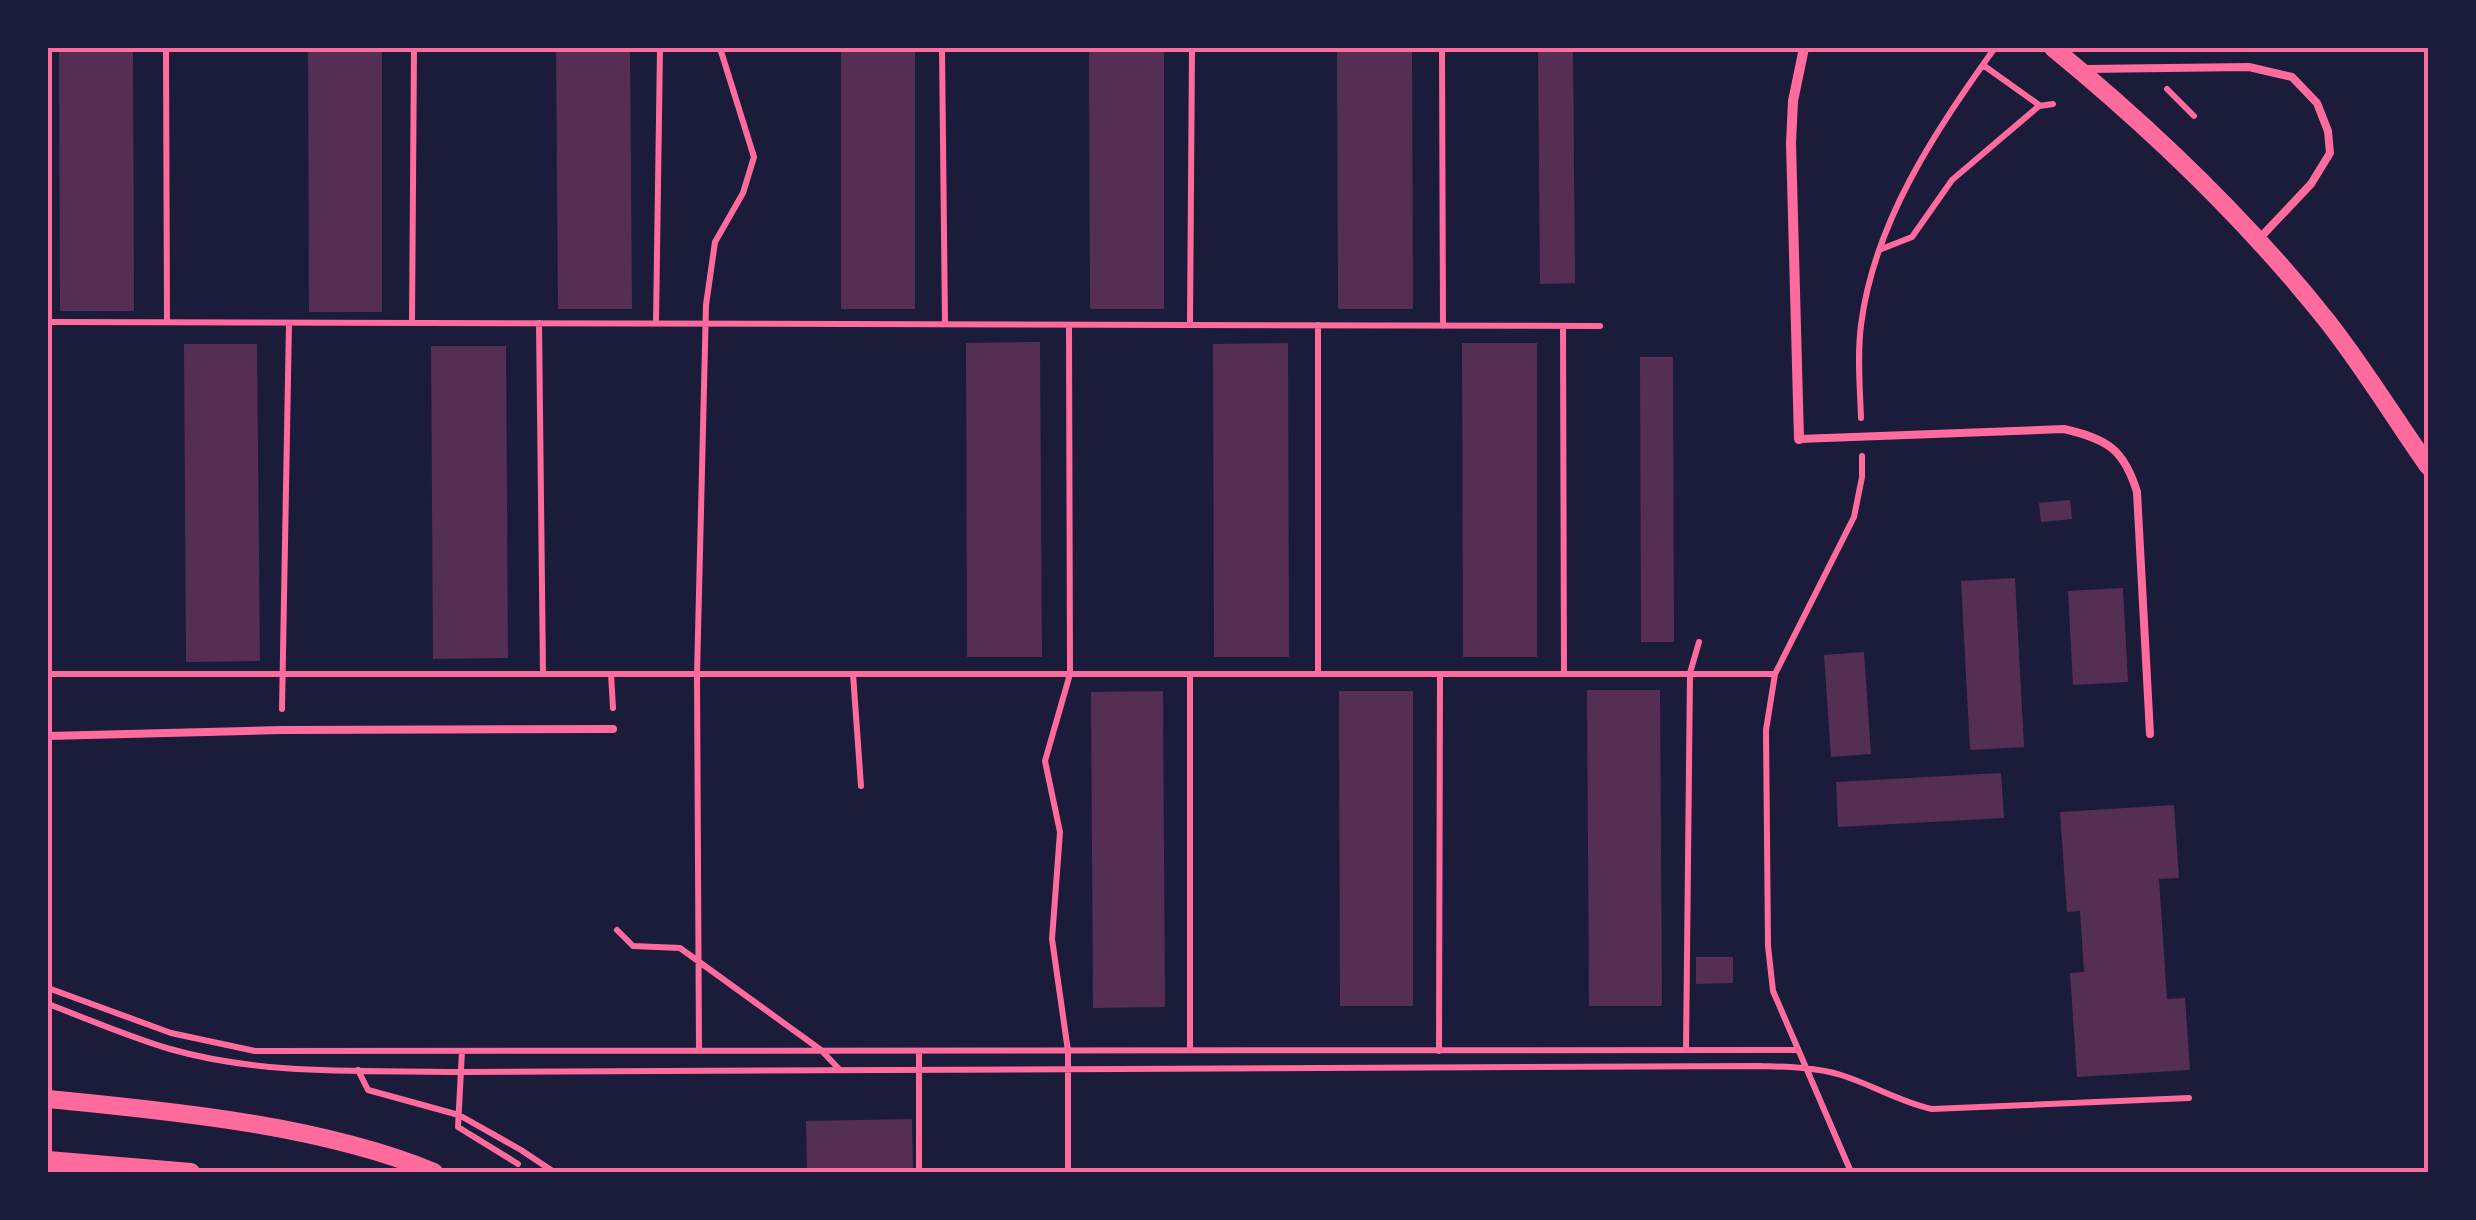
<svg xmlns="http://www.w3.org/2000/svg" width="2476" height="1220" viewBox="0 0 2476 1220" font-family="Quicksand,sans-serif">
<rect width="100%" height="100%" fill="#1b1b3a"/>
<path fill="#542f53" d="M59 48H133L134 311H60Z
M308 48H382V312H309Z
M556 48H630L632 309H558Z
M841 48H915V309H841Z
M1089 48H1164V309H1090Z
M1337 48H1412L1413 309H1338Z
M1538 48H1573L1575 283 1540 284Z
M1040 342 1042 657H967L966 343Z
M1288 343 1289 657H1214L1213 344Z
M1462 343H1537V657H1463Z
M184 344H257L260 661 186 662Z
M431 346H506L508 658 433 659Z
M1640 357H1673L1674 642H1641Z
M2070 500 2072 519 2041 522 2039 503Z
M2015 578 2024 747 1970 750 1961 581Z
M2123 588 2128 682 2073 685 2068 591Z
M1864 652 1871 754 1831 757 1824 655Z
M1587 690H1660L1662 1006H1589Z
M1163 691 1165 1007 1093 1008 1091 692Z
M1339 691H1413V1006H1340Z
M2001 773 2004 818 1838 827 1836 782Z
M2174 805 2179 878 2159 879 2167 999 2185 998 2190 1070 2077 1077 2070 973 2084 972 2080 911 2067 912 2060 812Z
M1696 957H1733V983L1696 984Z
M912 1119 913 1172H807L806 1121Z"/>
<g fill="none" stroke-linecap="round" stroke-linejoin="round">
<path stroke="#ff6b9d" stroke-width="6" d="M166 48 167 322
M942 48 945 324
M1442 48 1443 326
M1983 65 2039 105
M2167 89 2194 116
M1879 250 1912 237 1952 180 2039 106 2053 104
M48 322 1600 326
M412 323 414 48
M539 323 543 674
M656 323 660 48
M1190 324 1192 48
M1318 325V674
M1563 326 1564 674
M1861 418C1860 388 1857 356 1861 325 1874 222 1935 132 1994 49
M48 674H1775
M611 674 613 708
M853 674 861 786
M282 709 289 323
M617 930 633 946 680 948 821 1050 840 1070
M48 988 171 1033 255 1051 1797 1050
M48 1004C88 1019 129 1037 170 1049 264 1076 365 1070 461 1072L1760 1066C1788 1067 1815 1067 1841 1075 1873 1085 1900 1102 1932 1109L2189 1098
M699 1050 697 675 706 305 715 242 743 193 754 157 720 48
M1190 1050V674
M1686 1050 1690 673 1699 642
M462 1051 458 1127 518 1164
M1439 1051 1440 674
M358 1070 368 1090 459 1115 521 1150 554 1172
M919 1172V1051
M1068 1172V1051L1052 939 1060 832 1045 761 1070 674 1069 325
M1851 1172 1773 991 1768 946 1766 730 1775 674 1854 517 1862 477V456"/>
<path stroke="#ff6b9d" stroke-width="8" d="M2085 69 2249 67 2292 77 2317 103 2328 131 2330 153 2311 184 2258 240
M1799 439 2064 429C2107 439 2124 449 2137 492L2150 734
M48 736 281 730 613 729"/>
<path stroke="#ff6b9d" stroke-width="10" d="M1799 439 1791 143 1793 101 1804 48"/>
<path stroke="#ff6b9d" stroke-width="18" d="M2053 48C2153 130 2247 220 2328 322 2364 368 2395 419 2428 466
M48 1099C171 1111 320 1125 434 1172
M48 1160 191 1172"/>
</g>
<rect width="2476" height="1220" fill="none" stroke="#1b1b3a" stroke-width="100"/>
<rect x="50" y="50" width="2376" height="1120" fill="none" stroke="#ff6b9d" stroke-width="4"/>
</svg>
